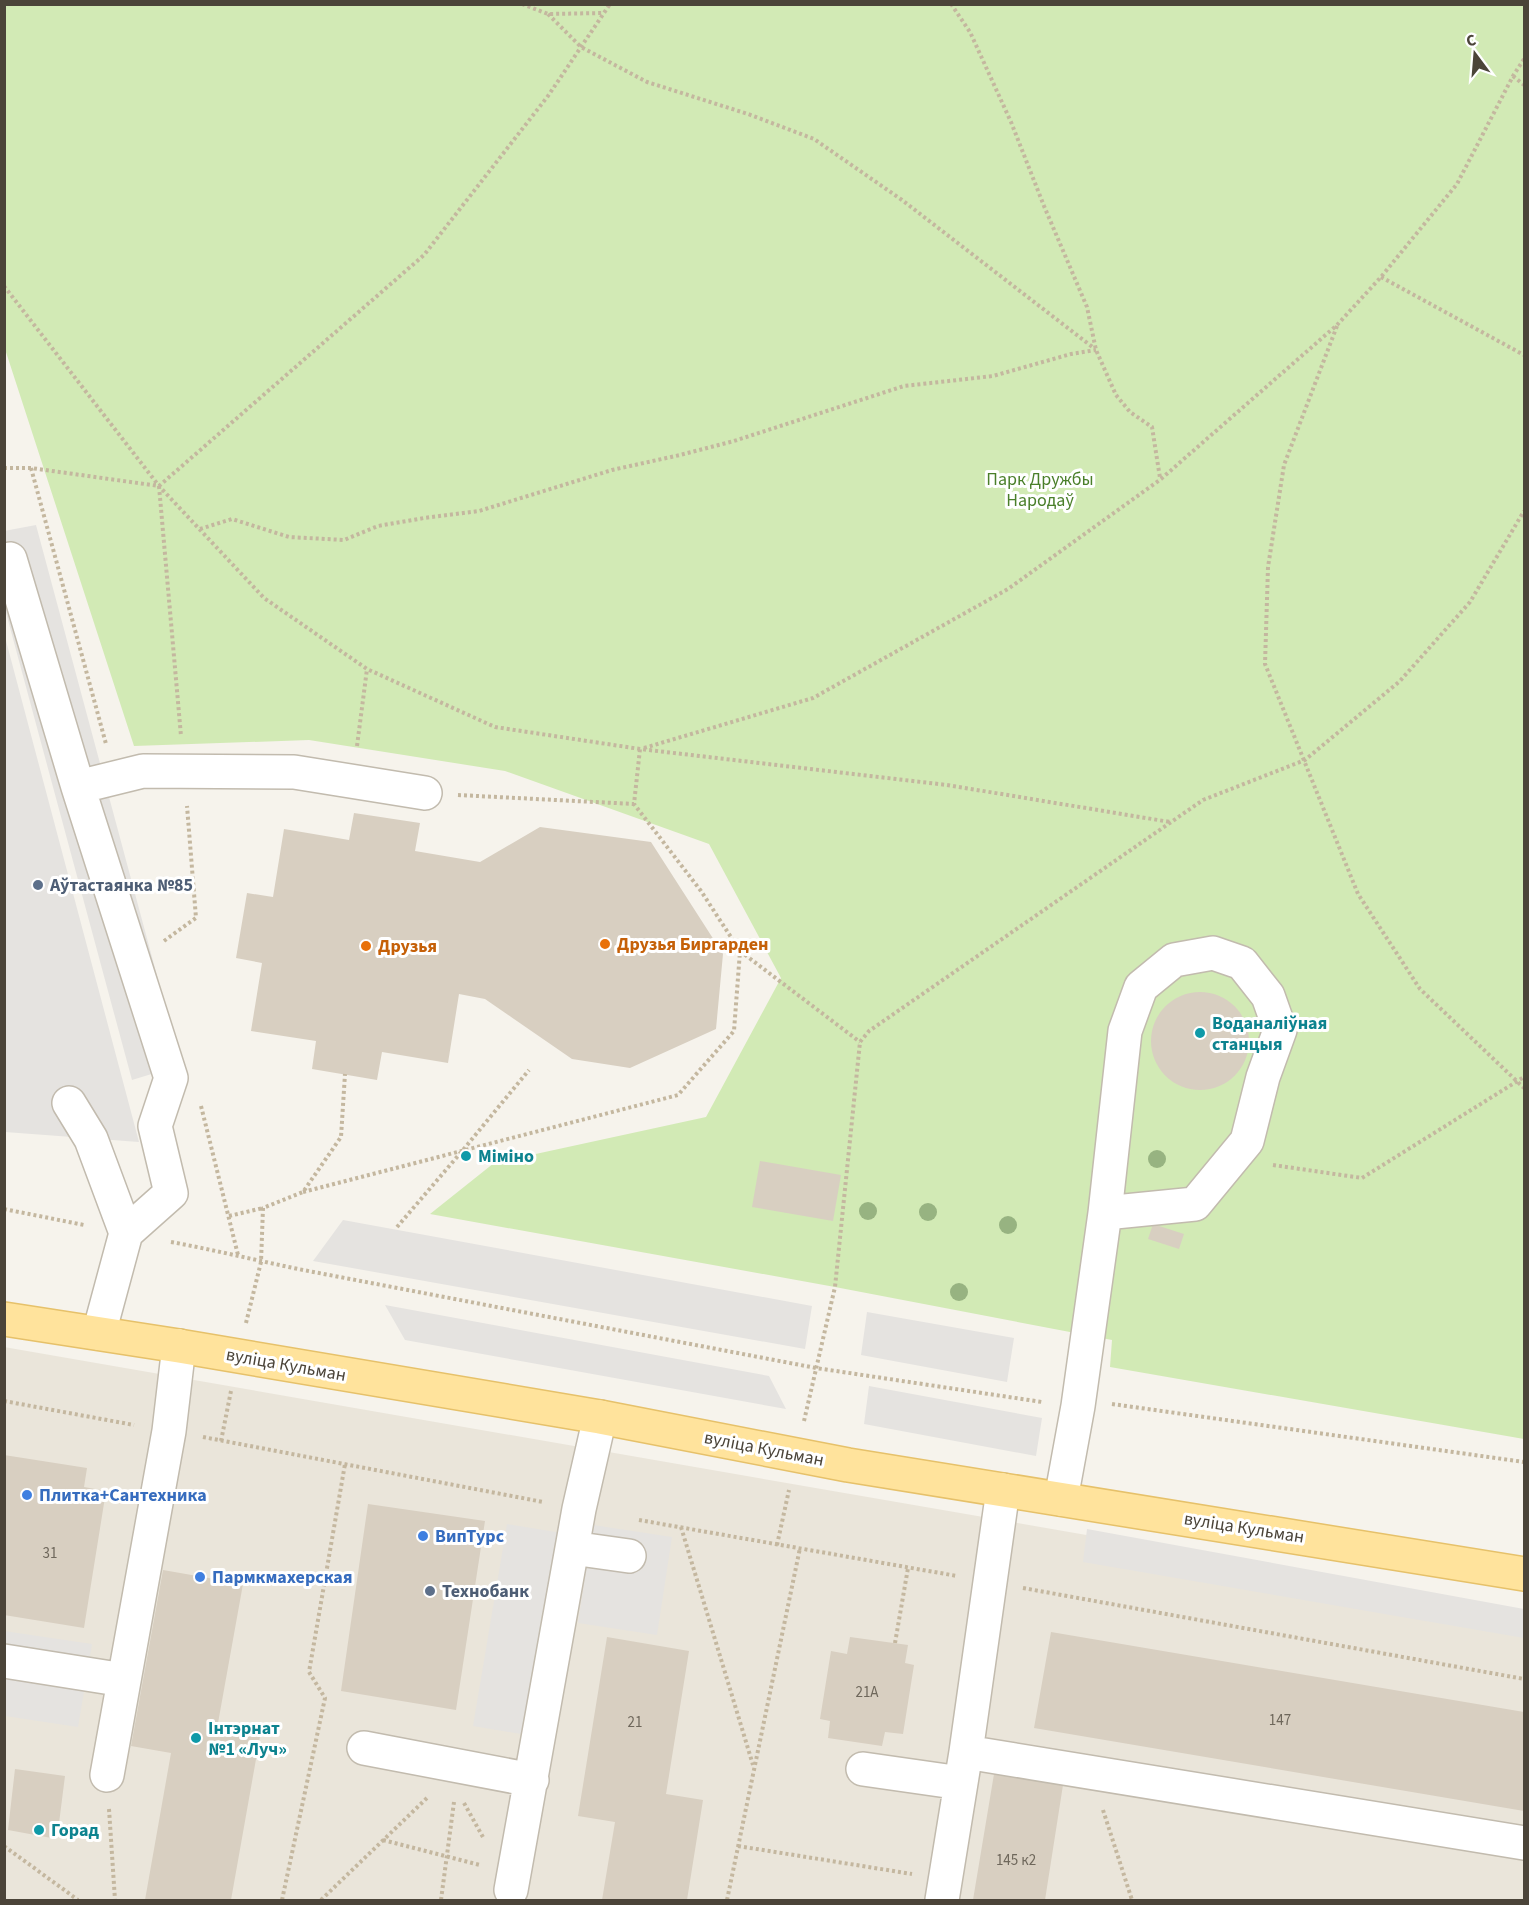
<svg xmlns="http://www.w3.org/2000/svg" width="1529" height="1905" viewBox="0 0 1529 1905" font-family="'Source Sans 3',sans-serif">
<rect width="100%" height="100%" fill="#f6f3ec"/>
<path fill="#eae5da" d="M4 1347 1524 1611V1900H5Z"/>
<path fill="#d2eab5" d="M4 5H1524V1439L1110 1367 1112 1340 835 1287 430 1214 494 1163 706 1117 781 978 709 844 505 771 309 740 134 746 5 349Z"/>
<path fill="#e5e3e0" d="M36 525 181 1065 132 1080 5 609 4 531Z
M5 637 139 1142 5 1132Z
M343 1220 812 1306 805 1349 313 1261Z
M385 1305 769 1376 786 1409 405 1340Z
M867 1312 1014 1338 1007 1382 861 1355Z
M869 1386 1042 1418 1036 1456 864 1424Z
M507 1524 562 1533 527 1735 473 1726Z
M593 1525 672 1537 657 1635 578 1623Z
M1087 1529 1524 1609V1638L1083 1562Z
M4 1631 92 1644 78 1727 5 1716Z"/>
<path fill="#d8cfc1" d="M354 813 420 823 415 851 480 862 540 827 651 842 723 954 716 1029 630 1068 572 1059 485 999 459 994 448 1063 382 1052 377 1080 312 1069 316 1041 251 1031 262 963 236 958 247 893 273 897 284 829 349 840Z
M1151 1041a49 49 0 1 1 98 0a49 49 0 1 1-98 0Z
M760 1161 841 1175 833 1221 752 1207Z
M1153 1224 1184 1234 1179 1249 1148 1239Z
M4 1455 87 1468 84 1487 106 1491 84 1628 4 1615Z
M368 1504 485 1521 456 1710 341 1691Z
M163 1570 243 1584 218 1723 261 1731 231 1900H145L171 1753 131 1746Z
M1051 1632 1524 1712V1811L1034 1728Z
M607 1637 689 1651 666 1794 703 1800 687 1900H602L615 1822 578 1816Z
M850 1637 908 1645 905 1663 914 1665 903 1734 885 1732 882 1746 828 1738 830 1721 820 1719 831 1651 847 1654Z
M15 1769 65 1776 57 1839 8 1830Z
M994 1774 1063 1785 1045 1900H973Z"/>
<g fill="none" stroke-linecap="round" stroke-linejoin="round">
<defs>
<path id="minor" d="M10 559 78 787 171 1078 155 1126 171 1193 126 1233
M78 787 143 771 294 772 425 793
M69 1103 91 1139 126 1233 99 1333
M1061 1499 1078 1406 1105 1213 1125 1031 1141 987 1174 960 1213 953 1242 963 1268 996 1280 1030 1263 1077 1247 1141 1195 1204 1105 1213
M572 1548 629 1556
M4 1661 124 1680
M364 1748 532 1780
M966 1752 1524 1843
M863 1769 961 1783
M107 1775 169 1431 179 1346
M511 1890 579 1509 600 1417
M942 1900 966 1752 1003 1490"/>
<path id="major" d="M4 1319 179 1346 600 1417 848 1465 1524 1574"/>
</defs>
<use href="#minor" stroke="#c2bbae" stroke-width="36"/>
<use href="#major" stroke="#e6c16a" stroke-width="36"/>
<path stroke="#c4b79f" stroke-width="4" stroke-dasharray="3 3" stroke-linecap="butt" d="M522 4 548 14 603 13
M951 4 970 32 1011 122 1044 206 1087 307 1096 350 1116 395 1130 412 1152 427 1160 478
M548 14 581 47 647 82 748 114 814 139 902 200 1095 349
M1513 76 1524 85
M1381 277 1524 355
M4 286 159 486 264 598 367 669 495 727 640 749 947 785 1170 822
M1337 326 1284 465 1268 567 1265 664 1358 894 1420 989 1524 1088
M4 468H31L159 486 424 255 548 96 610 4
M31 468 106 744
M159 486 181 736
M200 529 232 519 289 537 344 540 378 526 424 518 479 511 612 470 680 455 734 441 904 386 993 376 1071 354 1096 350
M357 746 367 669
M644 748 813 698 1008 589 1161 479 1337 325 1381 277 1457 184 1513 76 1524 59
M458 795 634 804
M164 941 196 918 187 806
M740 951 860 1042
M201 1106 238 1255
M1273 1165 1362 1178 1524 1077
M303 1192 678 1095 734 1031 740 951 701 891 634 804 640 749
M4 1209 84 1225
M229 1216 263 1208
M397 1227 463 1150 529 1070
M171 1242C215 1250 259 1261 303 1270L816 1368 1042 1402
M246 1323 261 1262 263 1208 303 1192 341 1137 345 1074
M4 1401 134 1425
M1112 1404 1524 1462
M804 1421 835 1287 860 1042 869 1031 1203 800 1305 760 1400 681 1470 602 1524 511
M203 1437 543 1502
M221 1441 231 1391
M639 1520 957 1576
M681 1527 753 1765
M777 1545 789 1490
M1023 1588 1524 1679
M895 1643 908 1568
M464 1803 484 1839
M109 1809 115 1900
M1103 1810 1132 1900
M383 1840 480 1865
M4 1846 78 1900
M738 1846 912 1874
M282 1900 325 1698 309 1672 345 1464
M321 1900 428 1797
M441 1900 454 1802
M727 1900 800 1548"/>
<use href="#minor" stroke="#fff" stroke-width="33"/>
<use href="#major" stroke="#ffe39c" stroke-width="33"/>
</g>
<g fill="#97b381">
<circle cx="1157" cy="1159" r="9"/>
<circle cx="868" cy="1211" r="9"/>
<circle cx="928" cy="1212" r="9"/>
<circle cx="1008" cy="1225" r="9"/>
<circle cx="959" cy="1292" r="9"/>
</g>
<g fill="#5c6f8a" stroke="#fff" stroke-width="2">
<circle cx="38" cy="885" r="6"/>
<circle cx="430" cy="1591" r="6"/>
</g>
<g fill="#e8710a" stroke="#fff" stroke-width="2">
<circle cx="605" cy="944" r="6"/>
<circle cx="366" cy="946" r="6"/>
</g>
<g fill="#0f9aa8" stroke="#fff" stroke-width="2">
<circle cx="1200" cy="1033" r="6"/>
<circle cx="466" cy="1156" r="6"/>
<circle cx="196" cy="1738" r="6"/>
<circle cx="39" cy="1830" r="6"/>
</g>
<g fill="#3f7fe0" stroke="#fff" stroke-width="2">
<circle cx="27" cy="1495" r="6"/>
<circle cx="423" cy="1536" r="6"/>
<circle cx="200" cy="1577" r="6"/>
</g>
<g text-anchor="middle" dominant-baseline="central" stroke-width="6" stroke-linejoin="round" paint-order="stroke">
<g font-size="15" fill="#6e675b">
<text x="50" y="1553">31</text>
<text x="867" y="1692">21А</text>
<text x="1280" y="1720">147</text>
<text x="635" y="1722">21</text>
<text x="1016" y="1860">145 к2</text>
</g>
<g font-size="18" fill="#4a7f2a" stroke="#fff">
<text x="1040" y="479">Парк Дружбы<tspan x="1040" dy="21">Народаў</tspan></text>
</g>
<g font-size="18" font-weight="bold" fill="#4e5e75" stroke="#fff" text-anchor="start">
<text x="50" y="885">Аўтастаянка №85</text>
<text x="442" y="1591">Технобанк</text>
</g>
<g font-size="18" font-weight="bold" fill="#c56008" stroke="#fff" text-anchor="start">
<text x="617" y="944">Друзья Биргарден</text>
<text x="378" y="946">Друзья</text>
</g>
<g font-size="18" font-weight="bold" fill="#0d838f" stroke="#fff" text-anchor="start">
<text x="1212" y="1023">Воданаліўная<tspan x="1212" dy="21">станцыя</tspan></text>
<text x="478" y="1156">Міміно</text>
<text x="208" y="1728">Інтэрнат<tspan x="208" dy="21">№1 «Луч»</tspan></text>
<text x="51" y="1830">Горад</text>
</g>
<g font-size="18" fill="#4b4439" stroke="#fff">
<text transform="translate(286 1365) rotate(10)">вуліца Кульман</text>
<text transform="translate(764 1449) rotate(11)">вуліца Кульман</text>
<text transform="translate(1244 1528) rotate(9)">вуліца Кульман</text>
</g>
<g font-size="18" font-weight="bold" fill="#366cbe" stroke="#fff" text-anchor="start">
<text x="39" y="1495">Плитка+Сантехника</text>
<text x="435" y="1536">ВипТурс</text>
<text x="212" y="1577">Пармкмахерская</text>
</g>
</g>
<rect width="1529" height="1905" fill="none" stroke="#4b4439" stroke-width="12"/>
<g transform="translate(1475 54) rotate(344)" stroke="#ffffff" stroke-width="4.5" paint-order="stroke">
<path d="M0-4.5L10 22L0 15L-10 22Z" fill="#4b4439"/>
<text y="-9" font-size="16" font-weight="bold" text-anchor="middle" fill="#4b4439">С</text>
</g>
</svg>
